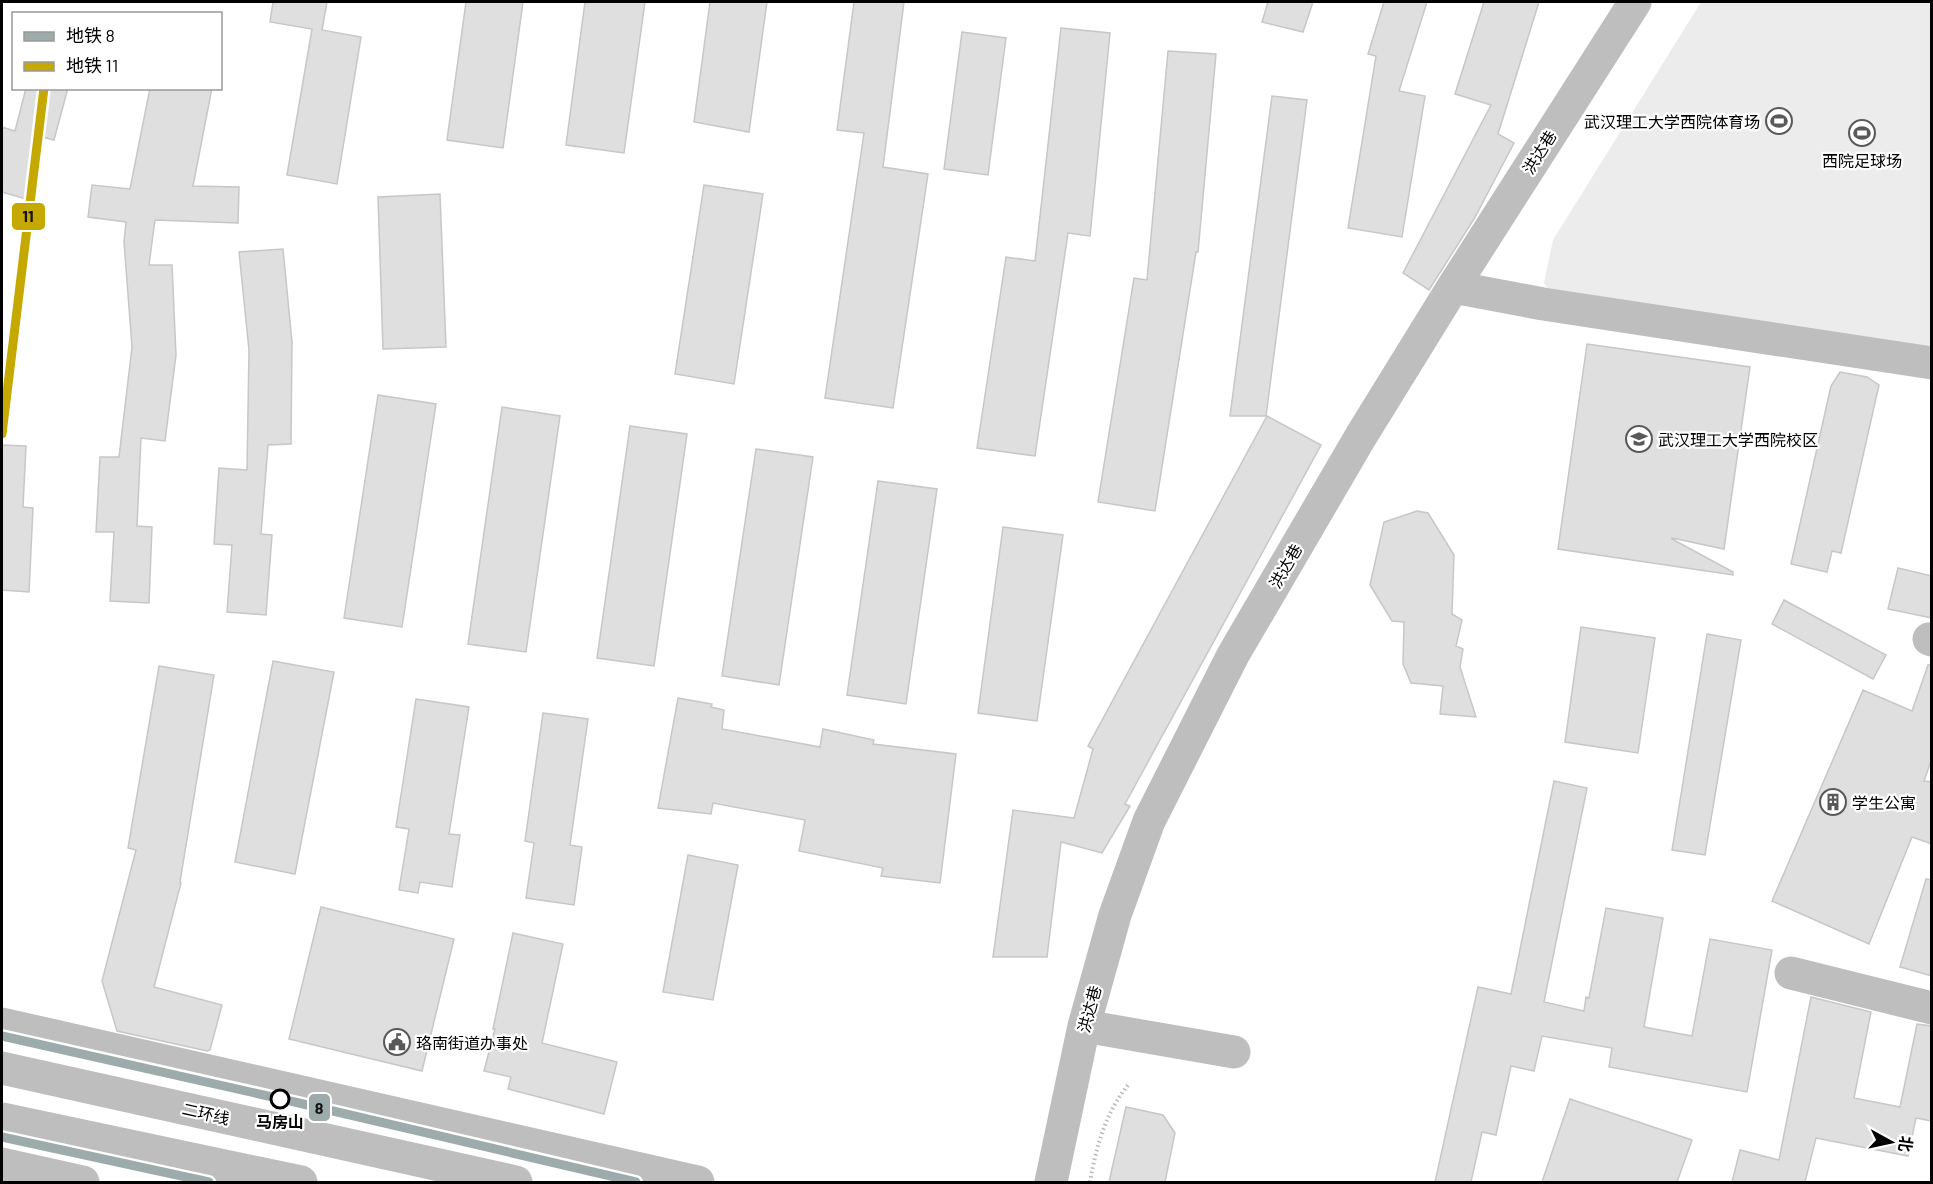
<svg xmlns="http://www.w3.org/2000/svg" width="1933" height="1184" viewBox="0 0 1933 1184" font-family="Barlow,'Noto Sans SC',sans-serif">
<rect width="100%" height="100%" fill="#fff"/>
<path fill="#ececec" d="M1701 2H1931V348L1552 297 1544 283 1553 240Z"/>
<path fill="#dfdfdf" stroke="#c7c7c7" stroke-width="1.5" d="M273 2H327L322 30 361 37 337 184 287 175 312 29 270 22Z
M466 2H523L503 148 447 140Z
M585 2H645L624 153 566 145Z
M710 2H767L749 132 694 122Z
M854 2H904L883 167 928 174 893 408 825 398 864 133 837 130Z
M1268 2H1313L1303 32 1262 22Z
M1384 2H1427L1399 91 1425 96 1402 237 1348 228 1376 56 1368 54Z
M1484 2H1539L1498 134 1514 143 1474 219 1429 290 1403 273 1491 105 1455 94Z
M1061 28 1110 33 1090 236 1068 233 1035 456 977 448 1006 257 1035 261Z
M962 32 1006 38 988 175 944 169Z
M1168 51 1216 54 1198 252H1196L1155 511 1098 502 1134 278 1147 280Z
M26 88H68L54 140 42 137 26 199 2 192V127L15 131Z
M150 88H212L193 186 239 187 238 223 155 220 149 265H172L176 355 165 441 141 438 137 526 152 527 149 603 110 601 114 532H96L100 457H119L132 347 124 242 126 222 88 217 92 185 130 189Z
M1272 96 1307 100 1266 416H1230Z
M704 185 763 194 734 384 675 374Z
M440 194 446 347 383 349 378 197Z
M283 249 292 342 291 444 268 445 261 534 272 535 266 615 227 612 232 545 214 544 219 468 247 470 249 350 239 252Z
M1587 344 1750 367 1724 549 1672 538V539L1733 572V575L1558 549Z
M1840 372 1867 377 1879 385 1841 553 1832 551 1827 572 1791 564 1831 386Z
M378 395 436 404 402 627 344 618Z
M502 407 560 416 526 652 468 644Z
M1267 416 1321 445 1125 804 1130 806 1102 853 1061 842 1047 957H993L1013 810 1074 818 1093 749 1088 746Z
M630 426 687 434 654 666 597 658Z
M2 445 26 446 23 507 33 508 29 592 2 590Z
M756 449 813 457 779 685 722 676Z
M878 481 937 489 906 704 847 695Z
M1417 511 1428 513 1454 555 1452 614 1462 620 1456 646 1463 649 1460 667 1476 717 1440 714 1443 686 1411 683 1403 664 1404 622 1392 621 1370 585 1384 522Z
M1003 527 1063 535 1037 721 978 713Z
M1898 568 1932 576V618L1888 609Z
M1784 600 1886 655 1873 679 1772 624Z
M1581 627 1655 638 1638 753 1565 742Z
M1707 634 1741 640 1705 855 1672 850Z
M273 661 334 672 295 874 235 862Z
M1928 665H1932V758L1924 781 1932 782V844L1912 837 1869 944 1772 901 1863 690 1912 711Z
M159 666 214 675 180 882 181 883 154 987 222 1005 210 1050 207 1051 117 1031 102 981 136 850 128 848Z
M678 698 712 704 711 707 724 710 722 729 820 747 823 729 874 740 873 744 956 754 940 883 881 876 883 868 799 851 805 820 713 803 711 814 658 808Z
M416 699 469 707 449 834 460 835 452 887 420 882 418 893 399 890 409 829 396 827Z
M543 713 588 719 570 845 582 847 574 905 526 898 534 843 525 841Z
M1554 781 1587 788 1544 1002 1584 1011 1586 997 1589 998 1606 908 1663 918 1644 1027 1692 1036 1710 939 1772 950 1747 1092 1609 1067 1612 1048 1542 1036 1534 1071 1511 1066 1496 1135 1482 1132 1471 1182H1435L1478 987 1511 994Z
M688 855 738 865 713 1000 663 992Z
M1926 879 1932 880V976L1900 967Z
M321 907 454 939 422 1071 289 1039Z
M513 933 563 944 542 1043 617 1062 604 1114 508 1089 511 1077 484 1071 495 1029H493Z
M1811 997 1871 1012 1854 1098 1900 1107 1917 1024 1932 1026V1121L1916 1118 1908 1156 1816 1138 1805 1182H1732L1740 1150 1779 1160Z
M1570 1099 1692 1140 1677 1182H1542Z
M1126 1107 1163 1115 1175 1133 1165 1182H1109Z"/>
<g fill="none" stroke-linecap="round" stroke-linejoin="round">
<path stroke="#b9b9b9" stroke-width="4" stroke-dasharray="1.5 3" stroke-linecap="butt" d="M1090 1182C1096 1147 1106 1111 1129 1084"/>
<path stroke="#bebebe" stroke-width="33" d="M1453 287 1543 304 1932 363
M1929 639 1932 640
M1791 973 1932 1008
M1084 1026 1234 1052
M1051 1182 1084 1026 1115 915 1149 821 1233 655 1361 436 1453 287 1635 2"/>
<path stroke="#bebebe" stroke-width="33" d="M2 1024 698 1182
M2 1164 83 1182"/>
<path stroke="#bebebe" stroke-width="33" d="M2 1068 516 1182
M2 1119 301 1182"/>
<defs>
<path id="metro-1" d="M2 1036 286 1100 636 1182
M2 1137 209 1182"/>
<path id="metro-2" d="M2 434 44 88"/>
</defs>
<use href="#metro-1" stroke="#fff" stroke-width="14"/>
<use href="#metro-2" stroke="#fff" stroke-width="14"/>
<use href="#metro-1" stroke="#9dabaa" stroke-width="9"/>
<use href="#metro-2" stroke="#c5a900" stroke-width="9"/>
</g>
<defs>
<symbol id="stadium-ring" viewBox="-11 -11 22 22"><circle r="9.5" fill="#fff" stroke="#595959" stroke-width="1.5"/><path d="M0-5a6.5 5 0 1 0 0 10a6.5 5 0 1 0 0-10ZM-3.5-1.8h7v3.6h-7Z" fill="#595959"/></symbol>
<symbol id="university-ring" viewBox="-11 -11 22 22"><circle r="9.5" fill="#fff" stroke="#595959" stroke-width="1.5"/><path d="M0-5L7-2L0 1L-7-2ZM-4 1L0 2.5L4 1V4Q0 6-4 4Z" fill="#595959"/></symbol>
<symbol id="building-ring" viewBox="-11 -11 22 22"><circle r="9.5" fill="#fff" stroke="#595959" stroke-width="1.5"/><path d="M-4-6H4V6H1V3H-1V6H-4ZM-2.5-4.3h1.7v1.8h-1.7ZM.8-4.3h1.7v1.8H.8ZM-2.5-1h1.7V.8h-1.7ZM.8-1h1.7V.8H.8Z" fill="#595959"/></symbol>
<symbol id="civic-ring" viewBox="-11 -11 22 22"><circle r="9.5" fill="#fff" stroke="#595959" stroke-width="1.5"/><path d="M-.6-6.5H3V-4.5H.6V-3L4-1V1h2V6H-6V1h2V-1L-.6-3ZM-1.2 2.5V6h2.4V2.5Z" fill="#595959"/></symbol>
</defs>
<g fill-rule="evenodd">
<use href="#stadium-ring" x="1764" y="106" width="30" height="30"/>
<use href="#stadium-ring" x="1847" y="118" width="30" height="30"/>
<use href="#university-ring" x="1624" y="424" width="30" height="30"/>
<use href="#building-ring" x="1818" y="787" width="30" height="30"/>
<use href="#civic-ring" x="382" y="1027" width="30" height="30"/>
</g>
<circle fill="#fff" stroke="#000" stroke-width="3" cx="280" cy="1099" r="9"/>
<g text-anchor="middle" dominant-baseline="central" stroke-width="4.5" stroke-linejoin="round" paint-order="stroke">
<g font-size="16" fill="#000" stroke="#fff" text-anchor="start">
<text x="1760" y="121" text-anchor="end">武汉理工大学西院体育场</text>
<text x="1862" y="160" text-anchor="middle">西院足球场</text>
<text x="1658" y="439">武汉理工大学西院校区</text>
<text x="1852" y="802">学生公寓</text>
<text x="416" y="1042">珞南街道办事处</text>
</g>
<g font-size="16" fill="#000" stroke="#fff">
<text transform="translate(1539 152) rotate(-58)">洪达巷</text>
<text transform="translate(1285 566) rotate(-60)">洪达巷</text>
<text transform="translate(1089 1009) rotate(-75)">洪达巷</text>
<text transform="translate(206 1113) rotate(13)">二环线</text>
</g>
<g font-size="16" font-weight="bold" fill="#000" stroke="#fff">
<text x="280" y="1121">马房山</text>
</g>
</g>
<g stroke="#fff" stroke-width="2">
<rect x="11" y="202" width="35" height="29" rx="6" fill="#c5a900"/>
<rect x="308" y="1093" width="23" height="29" rx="6" fill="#9dabaa"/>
</g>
<g font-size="16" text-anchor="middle" font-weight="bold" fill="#111">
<text x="28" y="222">11</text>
<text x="319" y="1114">8</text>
</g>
<rect width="1933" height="1184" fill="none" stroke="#000000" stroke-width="6"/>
<rect x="12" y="12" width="210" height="78" fill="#ffffff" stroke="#999999" stroke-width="1.5"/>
<rect x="24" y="32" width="30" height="9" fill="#9dabaa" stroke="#999999" stroke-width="1.5"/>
<text x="66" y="42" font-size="18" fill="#000000">地铁 8</text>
<rect x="24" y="62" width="30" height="9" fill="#c5a900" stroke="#999999" stroke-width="1.5"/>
<text x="66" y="72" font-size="18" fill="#000000">地铁 11</text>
<g transform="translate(1891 1142) rotate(98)" stroke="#ffffff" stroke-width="4.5" paint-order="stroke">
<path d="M0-4.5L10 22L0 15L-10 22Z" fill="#000000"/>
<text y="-9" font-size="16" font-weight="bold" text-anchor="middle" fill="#000000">北</text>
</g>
</svg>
